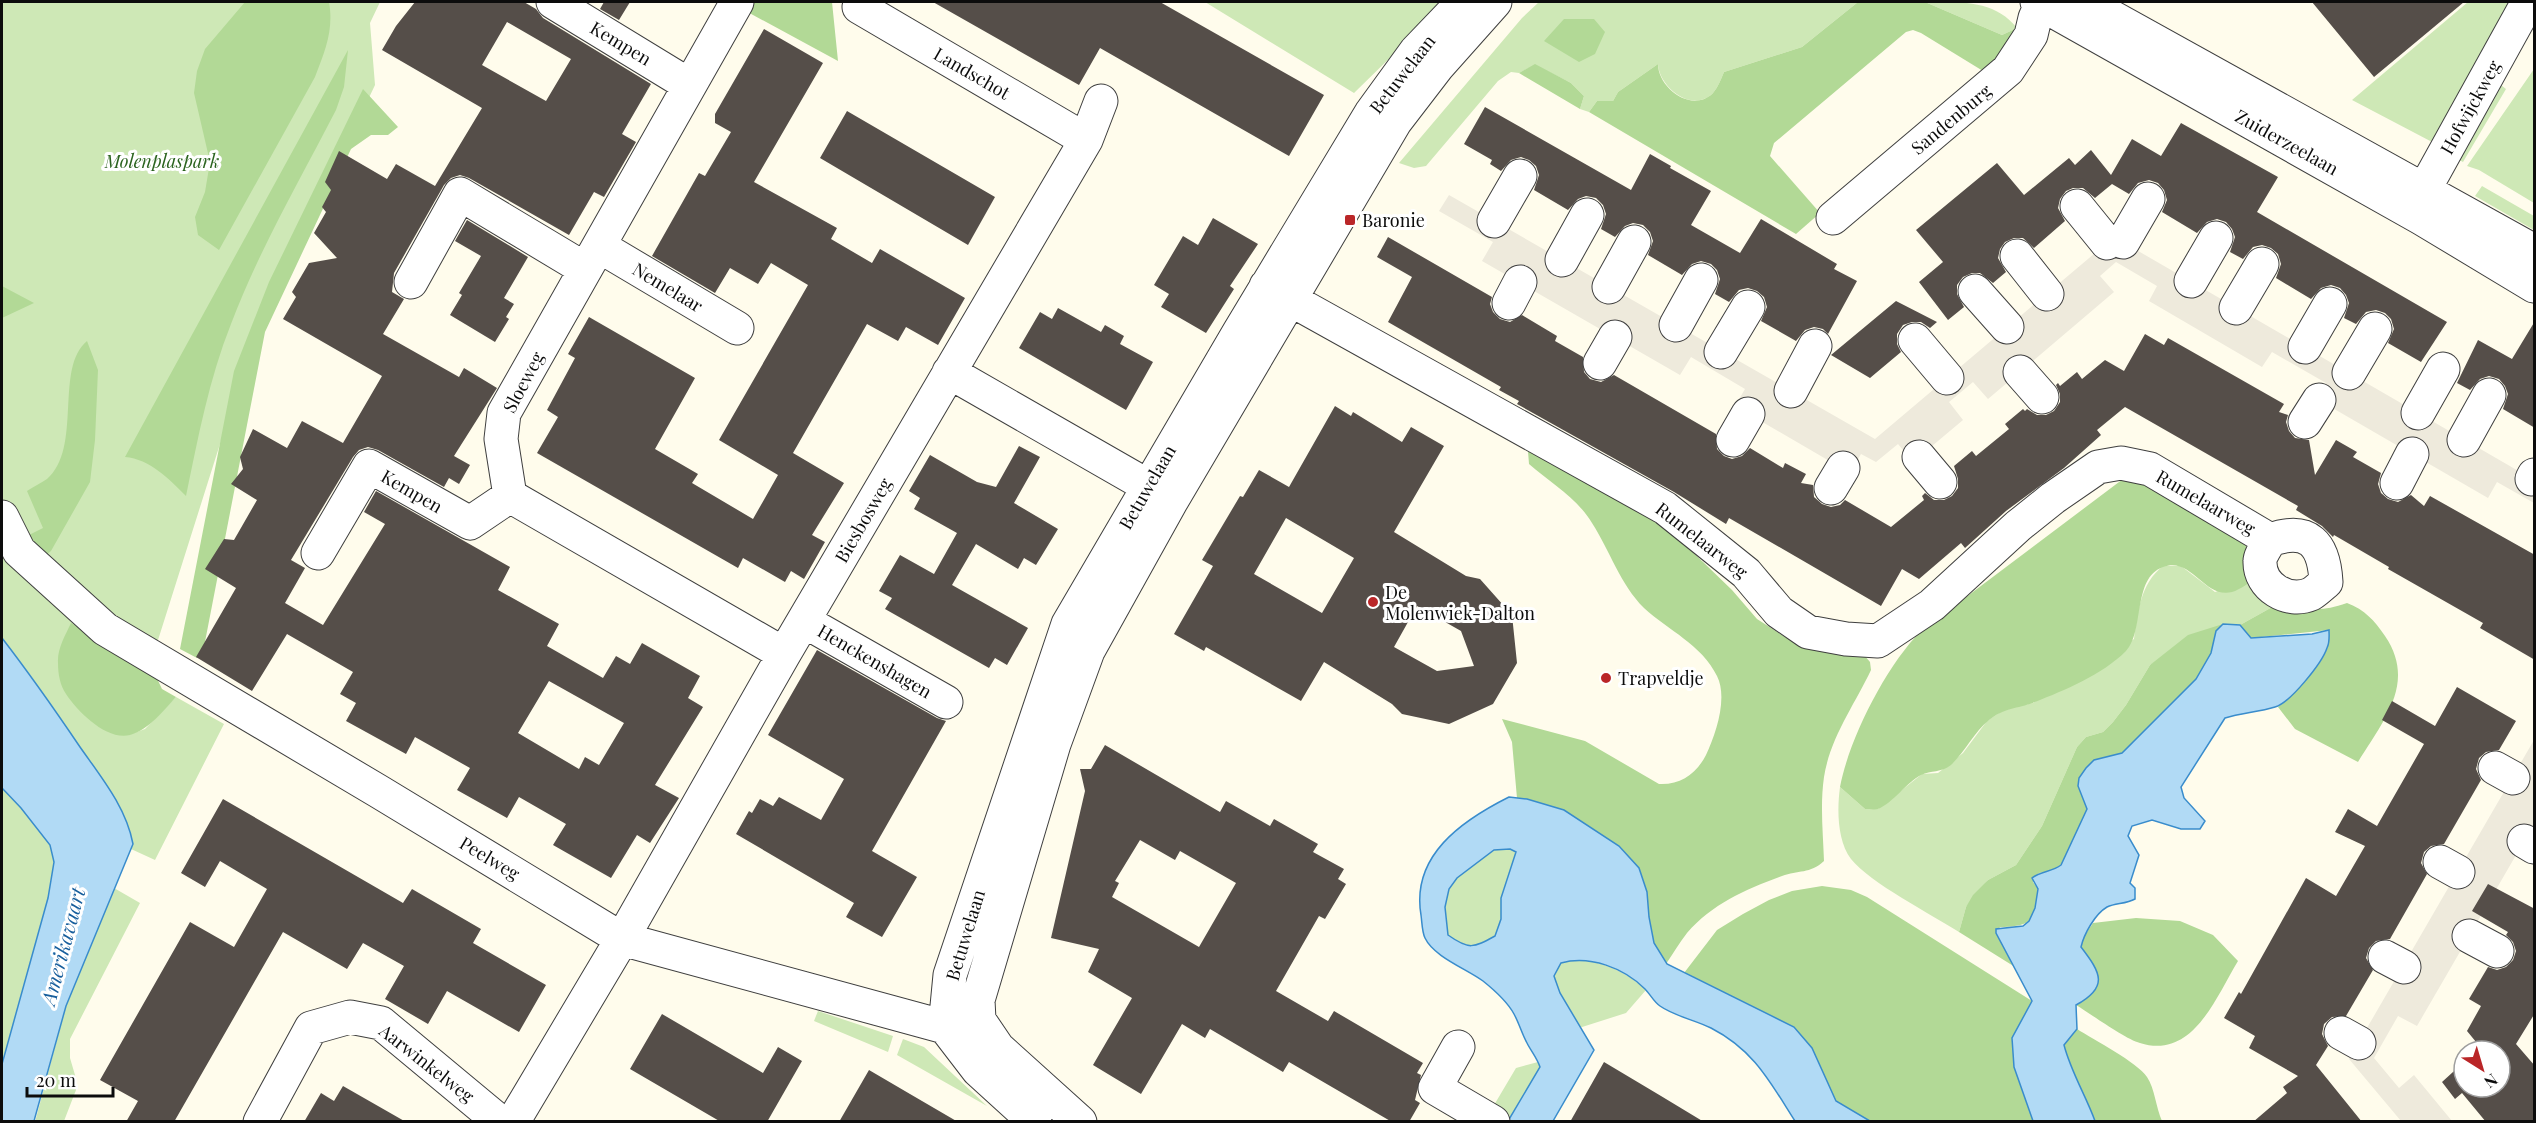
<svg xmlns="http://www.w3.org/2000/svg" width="2536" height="1123" viewBox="0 0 2536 1123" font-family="'Playfair Display',serif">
<rect width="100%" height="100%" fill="#fffcec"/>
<path fill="#cee8b6" d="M2 2H380L370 23 375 85 250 349 128 735 145 729 176 697 224 724 155 860 131 849 133 844 33 679 2 638Z
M1205 2H1447L1354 93Z
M1539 2H1858L1802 47 1724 72C1721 79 1718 87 1713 93 1692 114 1659 87 1658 64L1618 92 1613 101H1597L1589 112 1580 109 1584 96 1571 83 1535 65 1519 73 1511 72 1498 81 1426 166 1414 168 1399 163 1522 18Z
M1925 2C1962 2 1995 0 2017 28L2002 35Z
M2468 2H2516L2434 143 2352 100Z
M2534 69V203L2479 170 2467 166Z
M2497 82 2506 89 2463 162 2451 156Z
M2482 186 2534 216V230L2475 196Z
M2163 566H2181L2215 592 2259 576 2283 601 2240 625 2223 624 2150 665 2126 705 2113 722 2103 732 2086 737 2077 747 2042 826 2016 865 1988 880 1966 907 1959 932C1931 914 1870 883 1851 859 1837 840 1837 809 1840 787L1865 809H1878L1922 774 1938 773 1963 753 1987 721 2005 709 2033 703 2134 639C2138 612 2140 584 2163 566Z
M2 788 21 808 51 845 54 862 48 898 2 1064Z
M1510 849 1516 852 1501 898V919L1495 936C1473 948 1469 950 1448 935L1445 907 1449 889 1457 878 1494 850Z
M114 888 140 903 70 1039V1058L75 1075 76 1090 64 1121 35 1122 66 1006Z
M1576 959C1601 961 1627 972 1646 990L1626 1013 1579 1028 1560 993 1554 976 1561 963Z
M818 1011 893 1036 888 1052 814 1021Z
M903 1039 924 1047 987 1106 897 1055Z
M1538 1062 1540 1067 1508 1121 1484 1122 1516 1068Z"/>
<path fill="#b2d996" d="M245 2H329C334 30 325 51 315 77L219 250 198 235 195 217 205 192 210 162 194 93 197 71 205 49Z
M731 2H832L838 61 742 9Z
M1858 2H1925L2002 35 2017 28 2016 40 1983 71 1921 33 1913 30 1906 32 1774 143 1770 156 1820 213 1796 234 1589 112 1597 101H1613L1618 92 1658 64C1658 88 1692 114 1713 93 1718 87 1721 79 1724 72L1802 47Z
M1564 19H1594L1605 32 1595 54 1579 62 1544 41Z
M348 50 344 87 336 110C300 180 259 250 231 324 209 379 198 438 186 496 169 479 150 459 125 457Z
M1535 64 1571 83 1584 96 1580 109 1519 73Z
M363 89 398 127 388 135H371L351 149 265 332 204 647 197 658 180 649 234 371 269 282Z
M2 286 34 303 2 318Z
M87 341 98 370 95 440 90 482 51 551 45 556 23 538 43 528 27 491C33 487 41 483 47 479 83 448 54 368 87 341Z
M1527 439 1587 475 1672 532 1732 590 1757 619 1785 637 1817 649 1864 655 1870 662 1871 670C1855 704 1830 738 1824 777 1820 805 1823 832 1824 861 1810 874 1798 870 1782 876 1746 889 1712 904 1687 933 1679 943 1673 954 1666 964L1654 943 1649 917 1647 892 1639 868 1619 846 1527 799 1517 798 1512 742 1502 719 1585 741 1659 784C1681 785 1696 774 1706 755 1716 734 1728 698 1717 676 1701 644 1669 631 1644 608 1620 584 1610 551 1592 523 1577 498 1551 483 1529 464Z
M2139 475 2241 535 2259 576C2251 581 2240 590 2232 592 2204 599 2192 556 2163 567 2132 578 2145 631 2126 651 2102 675 2065 690 2035 702 2017 709 2005 707 1989 720 1974 732 1965 752 1951 765 1941 773 1931 770 1921 775 1907 782 1893 803 1878 809 1875 810 1868 809 1865 809L1840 787C1849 739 1886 666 1921 631L2123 479Z
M2283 601C2309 611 2320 612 2347 603 2365 610 2374 620 2385 636 2417 683 2383 721 2358 762L2295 729 2278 707C2293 695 2320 668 2327 649 2329 644 2328 636 2329 630L2251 638 2240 625Z
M71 623 152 668 162 689 176 697C163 711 150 729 130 735 107 741 78 712 66 694 60 685 58 674 58 663 57 649 65 636 71 623Z
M2223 624 2216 631 2211 653 2196 679 2122 753 2094 760 2079 778 2078 786 2087 809C2081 824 2068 864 2053 871 2049 872 2043 872 2039 873L2033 882 2038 889C2033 921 2034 926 2000 927L1996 933 2015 967 1959 932 1966 907 1973 895 1988 880 2016 865 2042 826 2077 747 2086 737 2103 732 2113 722 2126 705 2150 665 2188 635Z
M1822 886 1851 890 1867 897 2032 1001 2012 1038 2033 1121H1870L1836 1101 1794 1027 1684 973 1717 930 1743 914 1769 900 1792 891Z
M2136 918 2180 921 2213 935 2238 961C2216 997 2193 1060 2140 1043 2125 1039 2091 1014 2076 1005 2109 987 2101 973 2081 947L2083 938 2093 923Z
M2077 1029C2094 1040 2137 1062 2147 1077 2155 1089 2156 1108 2162 1121H2095C2086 1096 2071 1072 2064 1045Z"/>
<path fill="#eeeadc" d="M1449 195 1875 439 2114 237 2534 480V503L2497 482 2488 498 2317 399 2326 383 2272 352 2262 367 2149 301 2157 286 2116 262 2100 276 2114 292 1988 399 1973 382 1949 402 1963 420 1913 462 1898 444 1876 462 1861 454 1850 473 1735 406 1745 389 1691 357 1680 375 1482 261 1493 242 1439 211Z
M2534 740V824L2417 1026 2398 1016 2374 1058 2399 1088 2414 1075 2452 1121H2401L2349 1059Z"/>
<path fill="#b1daf5" stroke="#398ccc" stroke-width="1.5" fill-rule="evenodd" d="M2223 624 2240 625 2251 638 2312 634 2329 630C2329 636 2330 642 2327 648 2322 663 2290 703 2275 707 2259 712 2242 713 2225 718L2181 787 2184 798 2205 821 2200 829H2181L2152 820 2132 826 2128 836 2139 855 2130 883 2135 888V899C2126 904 2116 903 2107 907 2095 914 2084 934 2081 947 2101 973 2109 987 2076 1005L2077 1029 2064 1045C2071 1072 2086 1096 2095 1121H2033L2014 1067 2012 1038 2032 1001 1996 933V929L2023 926 2029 921 2035 908 2038 889 2032 878C2041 871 2052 872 2061 865L2087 809 2078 786 2079 778 2086 768 2094 760 2122 753 2196 679 2211 653 2216 631Z
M2 638C29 673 55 710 80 747 101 777 126 807 133 844L66 1006 34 1121H2V1064L48 898 54 862 50 845 21 808 2 788Z
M1509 797 1527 799 1564 810 1619 846 1639 868 1647 892 1649 917 1654 943 1667 964 1794 1027 1812 1048 1836 1101 1870 1121H1795C1770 1082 1754 1050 1711 1028 1695 1020 1674 1016 1660 1006 1654 1002 1650 994 1645 989 1624 968 1590 955 1561 963L1554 976 1560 993 1594 1050 1553 1121H1508L1540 1067C1537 1058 1531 1051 1527 1043 1522 1034 1519 1023 1514 1014 1508 1003 1493 989 1483 981 1467 969 1434 957 1425 938 1422 932 1422 922 1421 915 1411 856 1461 821 1509 797ZM1510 849 1516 852 1501 898V919L1495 936C1473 948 1469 950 1448 935L1445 907 1449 889 1457 878 1494 850Z"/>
<path fill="#554e49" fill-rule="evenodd" d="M415 2H524L536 9 543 18 651 84 622 134 636 142 604 197 594 192 569 235 469 178 460 175 451 178 444 185 394 273 392 292 404 299 383 334 459 377 464 368 497 388 454 456 470 465 459 484 449 478 444 487 378 450 368 447 359 450 353 457 291 560 305 568 285 603 323 625 385 524 364 512 376 491 510 567 498 590 559 624 547 646 603 678 616 656 630 664 642 643 700 676 688 698 703 707 655 785 679 798 650 843 637 835 611 878 553 845 566 824 519 797 507 818 457 790 470 768 415 737 406 754 346 721 356 703 340 694 353 672 287 634 252 691 196 657 236 588 205 569 224 539 234 540 257 500 231 484 243 469 240 457 253 429 287 448 302 421 343 443 382 376 283 319 296 297 292 292 309 263 337 258 314 233 326 212 322 207 331 190 325 182 339 151 387 179 396 164 435 186 482 108 382 50 396 26ZM507 22 571 59 546 101 482 65ZM549 681 624 723 599 765 585 757 579 769 518 733Z
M604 2H630L619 20 600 9Z
M933 2H1160L1324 95 1289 156 1100 48 1079 85Z
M2312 2H2464L2374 77Z
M764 29 823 63 754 182 837 228 831 239 872 263 880 249 965 298 938 345 906 327 898 341 867 324 793 453 844 483 812 535 825 542 804 579 791 571 785 582 743 558 738 568 537 453 558 417 547 410 575 358 568 354 589 317 695 378 655 449 698 474 692 483 753 519 778 475 719 440 808 285 771 263 758 284 730 268 715 293 652 256 699 173 705 176 731 132 715 123V114Z
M1485 107 1631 190 1650 154 1671 166 1670 168 1711 191 1691 225 1740 253 1761 219 1837 264 1834 269 1857 281 1828 334 1823 329 1814 327 1805 330 1796 341 1761 321 1767 307 1764 297 1757 291 1748 288 1739 290 1729 302 1715 294 1720 279 1717 270 1711 264 1701 261 1692 264 1682 275 1648 255 1653 241 1650 232 1643 225 1633 223 1625 226 1615 237 1601 229 1606 214 1603 205 1596 198 1586 196 1578 199 1568 210 1534 190 1539 175 1536 166 1529 160 1521 157 1511 160 1501 171 1490 164 1492 160 1464 144Z
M847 111 995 197 968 245 820 158Z
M2181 123 2278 177 2257 212 2447 322 2421 362 2388 343 2394 329 2391 319 2385 313 2376 310 2366 312 2356 324 2344 318 2349 303 2346 295 2340 288 2331 285 2321 288 2311 299 2276 278 2281 264 2278 254 2271 248 2262 245 2253 247 2243 259 2230 252 2235 237 2232 229 2226 222 2217 219 2207 222 2197 233 2162 212 2167 200 2164 190 2158 183 2149 180 2138 183 2129 194 2112 184 2095 198 2083 188H2073L2066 191 2060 199 2058 208 2065 221 2034 248 2023 238H2014L2005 242 2000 249 1998 258 2006 272 1993 283 1980 273H1972L1963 277 1957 285V294L1964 307 1948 320 1919 282 1943 262 1916 230 1997 163 2024 195 2069 158 2075 165 2091 150 2111 175 2132 139 2161 156Z
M1213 218 1258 244 1230 286 1234 289 1206 333 1161 307 1169 294 1154 285 1183 236 1198 245Z
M467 220 528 257 504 298 514 304 506 317 509 319 495 342 450 315 462 295 459 293 481 256 455 241Z
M1388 237 1492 297 1490 304 1493 312 1500 319 1510 322 1522 315 1557 336 1555 341 1583 357 1584 372 1590 379 1601 382 1614 375 1716 434 1717 449 1724 456 1732 459 1742 456 1750 448 1783 468 1785 463 1806 474 1801 483 1813 485 1814 497 1822 504 1831 507 1840 505 1845 500 1891 527 1924 500 1922 496 1925 493 1934 500H1944L1952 496 1958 488V479L1954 466 1972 451 1976 456 2009 429 2005 424 2023 409 2025 411 2027 409 2037 415H2046L2054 411 2060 402V394L2056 385 2058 383 2060 386 2077 372 2082 379 2105 360 2124 371 2145 334 2164 345 2168 338 2284 404 2279 412 2288 415 2286 422 2289 431 2295 438 2309 440 2315 475 2336 440 2357 452 2353 457 2381 473 2378 484 2381 493 2388 499 2398 502 2411 495 2424 506 2430 496 2535 555V660L2480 628 2483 623 2388 569 2389 567 2334 535 2333 537 2322 526 2296 510 2298 506 2125 407 2097 430 2101 435 2064 468 2006 511 1965 548 1961 543 1919 579 1902 569 1881 606 1729 518 1726 524 1674 492 1517 404 1519 401 1499 390 1501 387 1388 322 1412 277 1377 257Z
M1896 301 1937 322 1930 328 1921 322H1912L1903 325 1897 334V344L1901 352 1870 378 1831 355Z
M1058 308 1101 332 1105 325 1124 336 1120 344 1153 362 1126 410 1019 348 1040 312 1052 319Z
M2535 321V428L2503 409 2508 394 2505 386 2499 379 2489 376 2480 379 2470 390 2457 383 2478 340 2512 359Z
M1335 406 1351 416 1353 412 1402 442 1411 427 1444 446 1394 532 1466 576 1480 579 1512 615 1517 663 1493 704 1449 724 1402 714 1392 704 1324 662 1301 701 1206 647 1204 651 1174 634 1213 566 1202 560 1240 496 1243 497 1259 470 1289 487ZM1286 518 1354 558 1322 613 1254 574ZM1417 606 1461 631 1474 666 1437 671 1394 647Z
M1019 446 1040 457 1014 503 1058 529 1036 565 1024 558 1018 569 976 544 952 585 1028 628 1007 665 995 658 989 668 885 609 892 598 879 591 900 555 934 574 957 533 914 509 920 498 909 491 930 455 977 482 996 487Z
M817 650 937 718 946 721 872 851 917 877 882 937 846 917 854 903 736 834 749 811 752 813 760 799 773 806 779 797 821 820 844 779 768 735Z
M2457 687 2516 721 2499 750 2486 752 2479 758 2476 769 2481 780 2444 844 2431 846 2424 852 2421 863 2427 874 2390 939 2376 941 2369 948 2366 958 2373 970 2346 1016 2332 1017 2324 1024 2322 1034 2328 1046 2316 1065 2362 1122H2253L2287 1093 2283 1087 2298 1076 2249 1048 2255 1036 2224 1018 2239 992 2241 994 2306 878 2336 896 2365 846 2335 832 2348 809 2377 826 2424 744 2382 720 2392 701 2435 726Z
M1105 745 1220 812 1226 801 1270 826 1274 819 1318 844 1313 852 1344 869 1338 879 1346 884 1325 919 1319 916 1276 991 1328 1021 1334 1011 1423 1063 1417 1073 1421 1075 1415 1100 1420 1103 1409 1122H1392L1289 1062 1283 1072 1210 1029 1205 1038 1182 1024 1141 1094 1093 1065 1132 998 1088 972 1099 949 1051 938 1085 791 1080 769H1091ZM1140 840 1175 860 1180 851 1236 883 1199 947 1112 897 1119 883 1115 881Z
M223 799 403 903 412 889 481 929 473 943 546 985 519 1032 447 991 428 1024 385 999 404 966 363 943 347 969 283 932 174 1122H126L138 1101 100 1080 190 922 234 947 267 889 220 861 205 887 181 873Z
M2488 884 2535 909V1013L2516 1044 2535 1066V1122H2486L2462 1093 2455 1099 2442 1082 2464 1062V1087H2500V1051H2477L2481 1048 2467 1031 2481 1006 2469 999 2488 967 2497 970 2506 967 2513 960 2516 951 2513 942 2506 935 2508 932 2472 911Z
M662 1014 763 1073 778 1047 802 1061 767 1122H721L630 1069Z
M1604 1062 1661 1096 1704 1122H1570Z
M869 1070 910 1094 958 1122H839Z
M343 1086 406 1122H304L321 1093 334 1101Z"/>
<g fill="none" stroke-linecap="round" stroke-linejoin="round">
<defs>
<path id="minor" d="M553 2 689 85
M737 2 504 413 501 439 510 496 784 654
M2037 2 2421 218 2534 286
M2085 2 2534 251
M859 7 1086 140
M2077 206 2107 243
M2413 210 2528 2
M1833 218 2008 70 2031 35 2035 18 2042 2
M1494 221 1520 176
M2123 242 2148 199
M599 246 737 328
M2017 256 2047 294
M1562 260 1587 215
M2191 281 2216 238
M411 282 460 194 585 269
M1266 286 1665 508 1746 573 1779 612 1808 632 1846 639 1878 641 1932 605 2018 526 2053 498 2098 467 2121 463 2150 469 2270 540C2309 526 2324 544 2326 582 2321 586 2316 591 2311 594 2288 604 2259 587 2260 561 2260 555 2267 546 2270 540
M1609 287 1634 242
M1975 291 2007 327
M1509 303 1520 282
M2236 308 2262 264
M1676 325 1701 280
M1915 340 1947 378
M2305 347 2330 304
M1721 352 1748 307
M1600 363 1615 337
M949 372 1167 497
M2020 372 2042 397
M2349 373 2375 329
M1791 391 1815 346
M2418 413 2443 369
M2305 422 2319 400
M1733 440 1748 414
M2464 440 2489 395
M1919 457 1940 482
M2532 479 2534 475
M2397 483 2412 454
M1831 488 1843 468
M2 517 19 551 105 629 378 791 622 939 945 1027 967 1022
M318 553 369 466 470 523 510 496
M804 621 946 702
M2495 768 2513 778
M2524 841 2534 847
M2440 862 2458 872
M2469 936 2497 951
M2385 957 2404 967
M979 1020 978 1000 1054 744 1088 651 1172 500 1395 122 1438 66 1495 2
M979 1020 998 1048 1080 1122
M945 1027 950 975 1068 624 1239 332 1371 113 1416 51 1463 2
M945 1027 978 1070 1035 1122
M2341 1033 2359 1043
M1458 1047 1435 1088 1493 1122
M260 1122 311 1028 350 1017 381 1023 500 1122
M513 1122 622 939 784 654 1086 140 1101 101"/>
</defs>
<use href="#minor" stroke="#3f3f3f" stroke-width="35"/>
<use href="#minor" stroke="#fff" stroke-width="33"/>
</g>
<g fill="#ba2628" stroke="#fff" stroke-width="2">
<rect x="1344" y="214" width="12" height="12" rx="3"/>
<circle cx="1373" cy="602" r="6"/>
<circle cx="1606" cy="678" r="6"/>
</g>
<g text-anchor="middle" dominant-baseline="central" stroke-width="6" stroke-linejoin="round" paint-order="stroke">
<g font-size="18" fill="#0c0c0c" stroke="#fff">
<text transform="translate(621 43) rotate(31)">Kempen</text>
<text transform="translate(972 73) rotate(30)">Landschot</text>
<text transform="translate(1402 74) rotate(-52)">Betuwelaan</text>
<text transform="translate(2470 107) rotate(-61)">Hofwijckweg</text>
<text transform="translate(1951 119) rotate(-40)">Sandenburg</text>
<text transform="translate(2287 142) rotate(29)">Zuiderzeelaan</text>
<text transform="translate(668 287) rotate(31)">Nemelaar</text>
<text transform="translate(523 382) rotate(-62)">Sloeweg</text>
<text transform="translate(1147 487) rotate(-60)">Betuwelaan</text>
<text transform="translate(412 491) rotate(30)">Kempen</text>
<text transform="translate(2206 502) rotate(30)">Rumelaarweg</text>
<text transform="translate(863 520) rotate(-60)">Biesbosweg</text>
<text transform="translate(1702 540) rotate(38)">Rumelaarweg</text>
<text transform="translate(875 661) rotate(30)">Henckenshagen</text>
<text transform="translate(490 858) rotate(31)">Peelweg</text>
<text transform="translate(965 935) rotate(-73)">Betuwelaan</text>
<text transform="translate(427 1063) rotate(38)">Aarwinkelweg</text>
</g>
<g font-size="18" font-style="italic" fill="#2a631e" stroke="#fff">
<text x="162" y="161">Molenplaspark</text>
</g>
<g font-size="18" fill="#0c0c0c" stroke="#fff" text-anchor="start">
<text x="1362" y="220">Baronie</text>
<text x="1385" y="592">De<tspan x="1385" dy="21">Molenwiek-Dalton</tspan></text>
<text x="1618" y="678">Trapveldje</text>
</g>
<g font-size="20" font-style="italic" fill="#175e9c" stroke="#fff">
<text transform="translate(62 946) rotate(-75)">Amerikavaart</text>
</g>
</g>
<rect width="2536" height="1123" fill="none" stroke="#0c0c0c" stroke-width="6"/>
<g transform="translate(2482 1069) rotate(143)"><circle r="28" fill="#ffffff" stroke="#9e9e9e" stroke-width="1.5"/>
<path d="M0-4.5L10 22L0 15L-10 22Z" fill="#ba2628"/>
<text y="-9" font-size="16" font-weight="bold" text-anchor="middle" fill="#0c0c0c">N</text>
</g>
<path d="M27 1087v9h86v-9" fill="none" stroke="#0c0c0c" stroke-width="3"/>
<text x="36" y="1087" font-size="18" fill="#0c0c0c" stroke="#ffffff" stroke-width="4.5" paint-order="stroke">20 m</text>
</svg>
